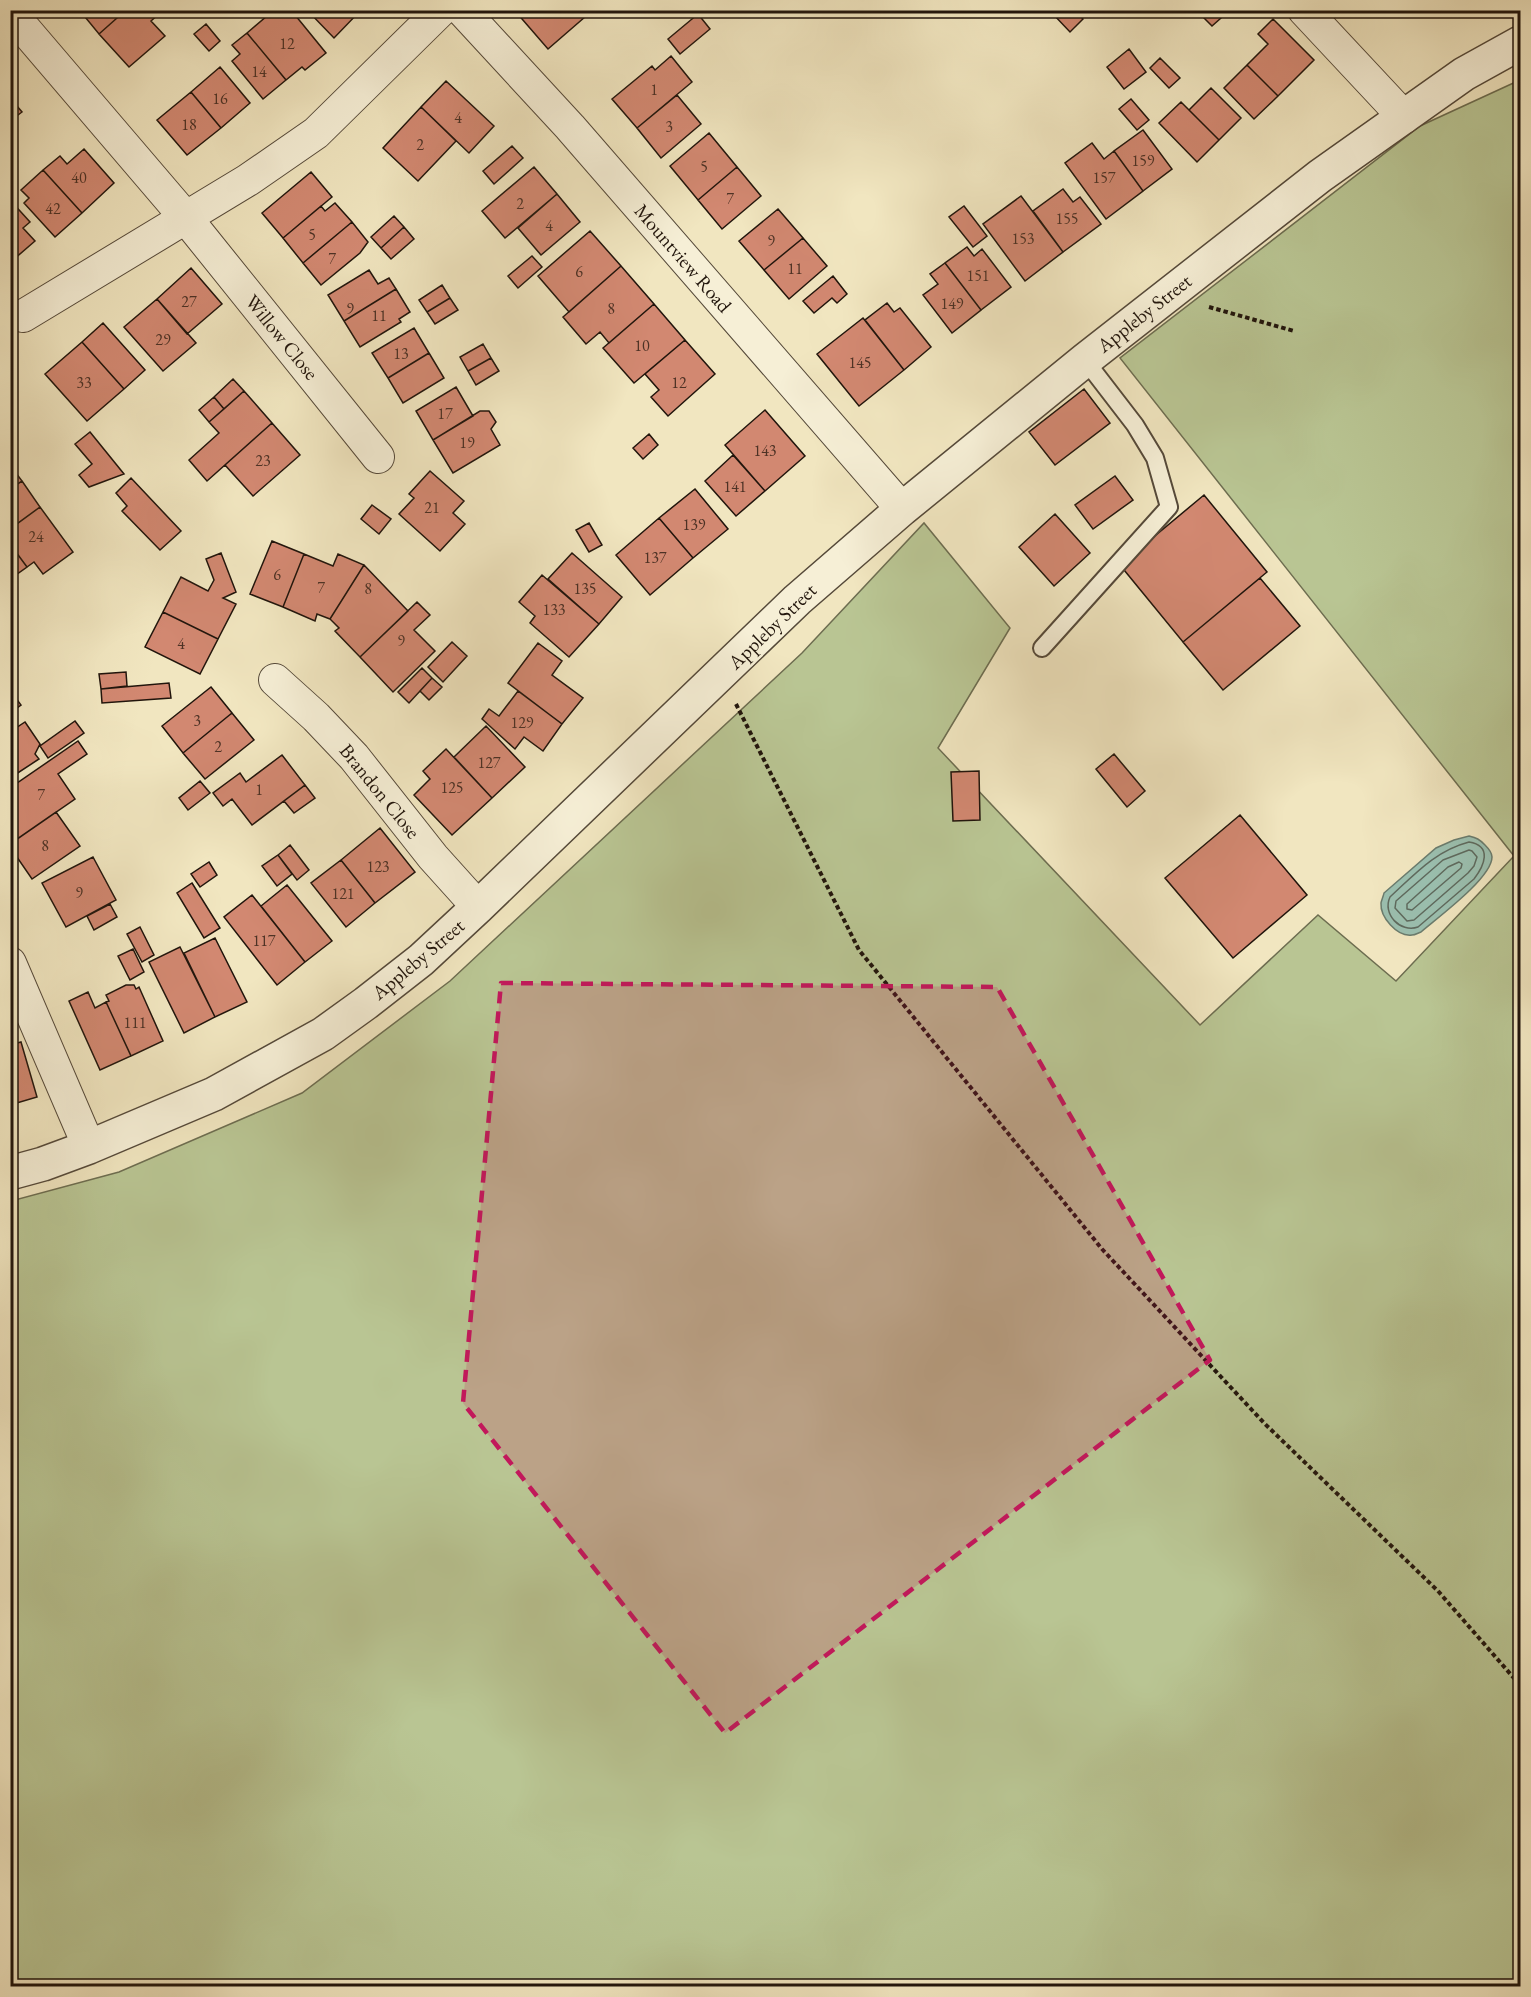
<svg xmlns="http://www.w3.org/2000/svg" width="1531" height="1997" viewBox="0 0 1531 1997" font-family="'EB Garamond',serif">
<rect width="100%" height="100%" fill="#f1e6c0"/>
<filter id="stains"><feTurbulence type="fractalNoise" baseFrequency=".00333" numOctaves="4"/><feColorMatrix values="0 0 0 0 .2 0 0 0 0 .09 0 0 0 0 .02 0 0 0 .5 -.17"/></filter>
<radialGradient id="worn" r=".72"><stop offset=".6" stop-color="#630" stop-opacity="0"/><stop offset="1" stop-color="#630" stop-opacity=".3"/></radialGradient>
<path fill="#b9c593" stroke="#6d6d50" stroke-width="1.5" d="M1520 80V1986H11V1201L119 1172 302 1093 450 981 802 653 924 523 1010 628 938 748 1200 1025 1318 915 1396 981 1514 856 1120 358 1420 126Z"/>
<path fill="#9bc0b0" stroke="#6a7c6e" stroke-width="1.5" d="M1469 836C1477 838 1479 839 1485 845 1488 848 1492 852 1492 857 1492 878 1437 918 1421 932 1418 933 1415 935 1412 935 1397 937 1380 917 1381 903 1381 902 1384 894 1384 893L1436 848 1454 840Z"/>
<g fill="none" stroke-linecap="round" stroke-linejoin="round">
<path stroke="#5e6a5e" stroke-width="1.5" d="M1469 842C1493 846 1484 866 1474 879L1418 927C1400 933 1382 914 1390 897 1415 874 1435 851 1469 842Z
M1469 850 1472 851 1477 857 1474 866 1468 873 1414 920 1407 921 1395 908 1396 901 1443 860Z
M1459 862 1462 864 1461 868 1412 910 1407 909V904L1448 867Z"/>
</g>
<path fill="#d28871" stroke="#21150c" stroke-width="1.5" d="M83 10H126L99 34 81 12Z
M126 10H159L161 12 151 21 165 36 129 67 99 34Z
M274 10H291L326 53 305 70 302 67 286 80 247 33Z
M307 10H361L334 38Z
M518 10H593L548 49 516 12Z
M1057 10H1075L1083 19 1070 32 1053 14Z
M1206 10H1230L1212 26 1201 15Z
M698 14 710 29 680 54 668 39Z
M1273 19 1314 60 1278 96 1247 65 1268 44 1258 34Z
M206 24 220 41 209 51 194 34Z
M247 33 286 80 263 99 232 61 240 54 232 45Z
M1129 49 1146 72 1124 89 1107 67Z
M671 56 692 82 637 128 612 99 652 66 655 70Z
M1160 58 1180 78 1169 88 1150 68Z
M1247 65 1278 96 1254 119 1224 88Z
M220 67 250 103 221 128 191 92Z
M446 81 494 126 469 153 421 107Z
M1211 88 1241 118 1219 140 1189 110Z
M191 92 221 128 187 155 157 120Z
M677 95 701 124 661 158 637 128Z
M11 99 22 112 10 121V99Z
M1131 99 1149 120 1137 130 1119 109Z
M1181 102 1219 140 1197 162 1159 123Z
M421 107 456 141 418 181 383 148Z
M1143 130 1172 169 1143 191 1114 151Z
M709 133 737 167 698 200 670 166Z
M1092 143 1104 159 1114 151 1143 191 1106 219 1065 163Z
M512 146 523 158 494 184 483 171Z
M84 149 114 183 82 213 43 170 60 156 67 164Z
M534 167 557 194 505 238 482 211Z
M737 167 761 196 722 229 698 200Z
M43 170 82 213 55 237 24 203 29 198 21 190Z
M311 172 332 197 283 238 262 213Z
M1063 189 1073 202 1080 197 1101 224 1063 252 1033 211Z
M557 194 580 222 541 255 518 228Z
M1021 196 1063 252 1025 281 983 224Z
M10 200 30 222 23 228 35 241 13 260 10 257Z
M335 203 352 222 303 263 283 238 321 206 325 211Z
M964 206 987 236 973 247 949 217Z
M778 209 803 238 764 270 739 241Z
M394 216 404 227 381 248 371 237Z
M352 222 368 242 360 253 321 285 303 263Z
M404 227 414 239 391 259 381 248Z
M590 231 621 266 569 312 538 276Z
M803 238 827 266 789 299 764 270Z
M967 247 974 256 982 249 1011 287 981 310 945 263Z
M532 256 542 267 518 288 508 276Z
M945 263 981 310 952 333 923 295 938 284 930 274Z
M621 266 654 304 609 343 600 332 586 344 563 317Z
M191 268 222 304 187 334 157 299Z
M369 270 378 284 389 278 396 289 344 321 328 295Z
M833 276 847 294 837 303 832 298 814 313 803 301Z
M442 285 450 298 427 312 419 300Z
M396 289 410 312 399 319 401 322 360 347 344 321Z
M450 298 458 310 435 324 427 312Z
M157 299 196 343 163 371 124 327Z
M887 303 894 312 900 308 931 347 904 370 865 320Z
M654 304 685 340 634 383 603 348Z
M863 318 904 370 859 406 817 354Z
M103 323 145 370 124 389 82 342Z
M414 328 429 353 388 378 372 353Z
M685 340 715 374 668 416 651 397 659 390 645 374Z
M82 342 124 389 87 421 45 374Z
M483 344 491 358 468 371 460 357Z
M429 353 444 378 403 403 388 378Z
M491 358 499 371 476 385 468 371Z
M233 379 244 391 224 409 214 397Z
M456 387 473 416 433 440 416 411Z
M1084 389 1110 423 1055 465 1029 432Z
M244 391 272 423 207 481 189 460 219 433 209 422Z
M214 397 224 409 209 422 199 410Z
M765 410 805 456 765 491 725 445Z
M480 411H489L496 422 491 429 500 445 453 473 433 440Z
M272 423 300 455 253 496 225 465Z
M90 432 124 474 89 487 79 475 92 464 75 444Z
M649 434 658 445 643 459 633 448Z
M733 455 765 491 736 516 705 481Z
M10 465 22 481 10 489Z
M430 471 464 501 453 513 465 524 440 551 399 514 414 498 409 494Z
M1115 476 1133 500 1093 529 1075 505Z
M131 478 181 531 160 550 122 511 127 506 116 493Z
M22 481 40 507 10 529V489Z
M695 489 728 529 693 558 659 518Z
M1204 495 1267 572 1183 642 1120 565Z
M372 505 391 519 379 534 361 519Z
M40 507 73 552 43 574 34 562 27 567 10 544V529Z
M1055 514 1090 553 1054 586 1019 547Z
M659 518 693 558 650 595 616 555Z
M589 523 602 545 589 552 576 530Z
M272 541 304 554 283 607 250 594Z
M10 544 27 567 10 579Z
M221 553 236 592 223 598 236 604 218 639 163 612 181 577 208 591 214 580 206 559Z
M572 553 622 597 599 624 548 579Z
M304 554 333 566 338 554 364 565 330 619 317 614 315 621 283 607Z
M364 565 408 611 360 657 335 631 339 628 330 619Z
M542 575 599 624 569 657 530 623 535 616 519 602Z
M1260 578 1300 626 1223 690 1183 642Z
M417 602 430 615 414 630 435 651 393 692 360 657Z
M163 612 218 639 200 674 145 647Z
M452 642 467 656 443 682 428 667Z
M538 643 562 661 552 675 583 698 562 724 508 683Z
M422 668 432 678 409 703 398 692Z
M126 672 127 686 101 689 99 674Z
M432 678 442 687 429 700 420 691Z
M169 683 171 698 102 703 101 689Z
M211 687 232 713 183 753 162 726Z
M10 690 21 705 10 713Z
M518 691 562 724 543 751 524 737 515 749 482 719 489 709 499 716Z
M232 713 254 740 205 779 183 753Z
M75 721 84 733 48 758 40 746Z
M25 722 40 744 35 754 39 759 10 778V732Z
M486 726 525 767 492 798 454 757Z
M78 741 87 754 58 774 75 799 10 844V788Z
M446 749 492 798 452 835 414 795 430 779 423 771Z
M1114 754 1145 791 1127 807 1096 769Z
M282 755 305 785 252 825 232 799 223 806 213 793 240 773 246 782Z
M979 771 980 820 953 821 951 772Z
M200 781 210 793 188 810 179 798Z
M305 785 315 798 294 813 284 801Z
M56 812 80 846 32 879 10 847V844Z
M1240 815 1307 895 1233 958 1165 878Z
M380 828 415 872 375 903 341 860Z
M290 845 309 870 297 880 278 855Z
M278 855 292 874 277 886 262 866Z
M93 857 116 900 66 927 42 883Z
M341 860 375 903 346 927 311 883Z
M209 862 217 875 200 887 191 874Z
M192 883 220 928 204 938 177 893Z
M287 885 332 941 305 962 261 906Z
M252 895 305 962 277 985 224 917Z
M110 904 117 917 94 930 87 916Z
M140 927 154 955 142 962 127 934Z
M215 938 247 1002 215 1017 184 953Z
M180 947 215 1017 184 1033 149 962Z
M133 949 144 972 130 980 118 956Z
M126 985H134L136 989 139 987 163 1041 131 1056 106 1002 109 1001 106 995Z
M88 992 95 1008 106 1002 131 1056 100 1070 69 1001Z
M21 1042 37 1097 10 1105V1045Z"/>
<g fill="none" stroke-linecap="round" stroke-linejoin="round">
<defs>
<path id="service" d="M1042 648 1169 507 1155 458 1135 425 1085 360"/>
<path id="minor" d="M462 10 570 127 902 509
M1304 10 1404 117
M10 12 186 218 378 457
M23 316 248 180 316 133 441 10
M275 680 316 717 354 757 433 857 478 907
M10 963 89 1147"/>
<path id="tertiary" d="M10 1173 43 1164 89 1147 214 1094 323 1034 366 1003 421 960 478 907 797 600 902 509 1085 360 1320 176 1464 74 1520 43"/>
</defs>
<use href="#service" stroke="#554939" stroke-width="20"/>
<use href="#minor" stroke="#554939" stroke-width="34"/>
<use href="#tertiary" stroke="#554939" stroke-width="36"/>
<path stroke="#21150c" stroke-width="4" stroke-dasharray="4.5 3" stroke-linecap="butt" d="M1209 307 1294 331
M736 704 859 950 1102 1249 1264 1423 1438 1591 1520 1685"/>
<use href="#service" stroke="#f6efd6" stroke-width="16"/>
<use href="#minor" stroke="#f6efd6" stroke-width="32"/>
<use href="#tertiary" stroke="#f6efd6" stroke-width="33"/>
</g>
<path fill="#c2185b" fill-opacity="0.2" stroke="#c2185b" stroke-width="4.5" stroke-dasharray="12 8" stroke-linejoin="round" d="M501 983 997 987 1210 1360 725 1733 463 1403Z"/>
<g text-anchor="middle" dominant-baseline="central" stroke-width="4.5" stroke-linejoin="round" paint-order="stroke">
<g font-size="16" fill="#4d3225">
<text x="287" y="43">12</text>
<text x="259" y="71">14</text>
<text x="654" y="89">1</text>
<text x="220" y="98">16</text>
<text x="458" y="117">4</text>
<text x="189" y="124">18</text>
<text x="669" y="126">3</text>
<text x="420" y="144">2</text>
<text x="1143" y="160">159</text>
<text x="704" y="166">5</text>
<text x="79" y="177">40</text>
<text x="1104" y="177">157</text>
<text x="730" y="198">7</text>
<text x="520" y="203">2</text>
<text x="53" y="208">42</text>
<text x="1067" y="218">155</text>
<text x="549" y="225">4</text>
<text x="312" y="234">5</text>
<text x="1023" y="238">153</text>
<text x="771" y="240">9</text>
<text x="332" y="258">7</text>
<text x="795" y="268">11</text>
<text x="579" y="271">6</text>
<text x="978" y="275">151</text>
<text x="189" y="301">27</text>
<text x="952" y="303">149</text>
<text x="350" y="308">9</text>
<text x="611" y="308">8</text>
<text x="379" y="315">11</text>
<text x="163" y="339">29</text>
<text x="642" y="345">10</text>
<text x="401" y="353">13</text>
<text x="860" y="362">145</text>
<text x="84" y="382">33</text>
<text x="679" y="382">12</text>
<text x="445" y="413">17</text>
<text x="467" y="442">19</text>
<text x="765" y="450">143</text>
<text x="263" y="460">23</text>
<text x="735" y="486">141</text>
<text x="432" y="507">21</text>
<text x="694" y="524">139</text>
<text x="36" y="536">24</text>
<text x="655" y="557">137</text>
<text x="277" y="574">6</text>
<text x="321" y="587">7</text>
<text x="368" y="588">8</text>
<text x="585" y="588">135</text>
<text x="554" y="609">133</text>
<text x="401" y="640">9</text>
<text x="181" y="643">4</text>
<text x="197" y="720">3</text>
<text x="522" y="722">129</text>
<text x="218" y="746">2</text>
<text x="489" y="762">127</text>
<text x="452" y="787">125</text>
<text x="259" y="789">1</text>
<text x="41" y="794">7</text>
<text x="45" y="845">8</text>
<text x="378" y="866">123</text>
<text x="79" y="892">9</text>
<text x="343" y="893">121</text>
<text x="264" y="940">117</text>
<text x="135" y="1022">111</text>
</g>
<g font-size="20" fill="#21150c" stroke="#f6efd6">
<text transform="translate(683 258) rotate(49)">Mountview Road</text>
<text transform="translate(1144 313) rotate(-38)">Appleby Street</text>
<text transform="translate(282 337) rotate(51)">Willow Close</text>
<text transform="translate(772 626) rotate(-44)">Appleby Street</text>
<text transform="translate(380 791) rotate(51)">Brandon Close</text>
<text transform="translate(418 959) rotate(-40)">Appleby Street</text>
</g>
</g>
<rect width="1531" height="1997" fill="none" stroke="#f1e6c0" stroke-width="36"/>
<rect x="12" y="12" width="1507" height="1973" fill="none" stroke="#21150c" stroke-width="3"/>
<rect x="18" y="18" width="1495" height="1961" fill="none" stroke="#21150c" stroke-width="1.5"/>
<rect width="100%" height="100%" filter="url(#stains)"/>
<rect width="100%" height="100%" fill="url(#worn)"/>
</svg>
